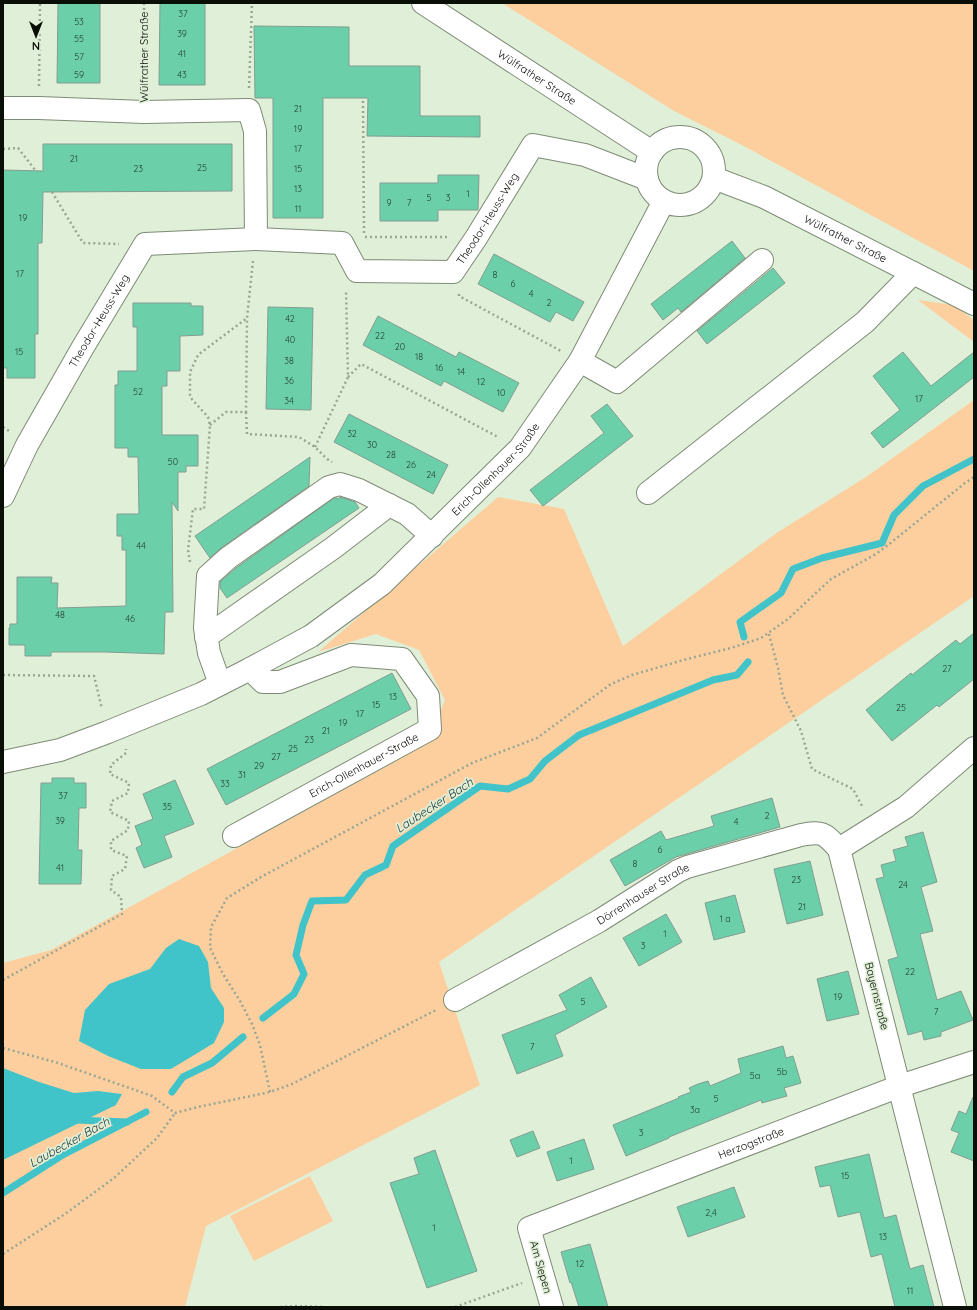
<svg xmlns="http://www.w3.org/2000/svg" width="977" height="1310" viewBox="0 0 977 1310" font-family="Quicksand,sans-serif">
<rect width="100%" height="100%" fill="#e0efd7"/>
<path fill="#fdcf9e" d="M502 3H974V271L738 143 674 111Z
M918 300 953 305 974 320V342Z
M974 400V596L439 962 480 1085 206 1226 185 1307H3V963L51 950 427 744 445 700 419 650 376 634 318 652 498 497 564 509 623 646 778 532 866 477Z
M310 1176 333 1221 254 1261 230 1216Z"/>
<path fill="#40c4c9" d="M179 939 199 946 208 962 211 988 224 1008V1022L214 1043 171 1069H141L108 1056 79 1041 85 1010 109 984 150 969 166 948Z
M3 1068 39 1082 74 1093 98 1091 122 1094 116 1105 3 1160Z"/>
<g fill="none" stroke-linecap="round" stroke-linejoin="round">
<path stroke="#40c4c9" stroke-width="7" d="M744 637 740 622 781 593 793 569 822 558 882 543 894 515 923 486 974 459
M263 1018 294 994 304 974 296 955 303 925 312 901 346 900 365 875 386 865 393 846 480 786 508 789 530 779 545 761 579 735 713 680 737 675 748 662
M172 1092 183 1077 212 1063 243 1037
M75 1120 127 1122
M3 1193 61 1156 146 1112"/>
</g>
<path fill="#6bd0a9" stroke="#829d91" d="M58 3H100V83H57Z
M160 3H205V85H159Z
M254 26 349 27V66H420V116H480V137L367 136 368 98H323V218H273V98H255Z
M43 144H232V191L43 192 42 243H38V334H35V378H7V368H3V170L43 171Z
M438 175H479L478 210H438V221H380V183H438Z
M732 241 745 258 681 312 678 308 663 320 651 304Z
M494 254 584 302 573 321 556 312 550 322 478 284Z
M773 268 785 283 707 344 697 331Z
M133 303H191V306H203V335L180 336V371H167V386H162V435H198V466H186V472H178V511L172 502 173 612H165L164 654 106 652H51V656H25V645H9V628H10V624H17V577H52L51 583H58L57 608 126 606V550H122V536H117V514H139L138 457H128V448H115V385H118V371H137V327H133Z
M268 307 313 308 311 410 266 409Z
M378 316 456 357 459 352 519 383 503 412 444 381 441 386 363 345Z
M903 352 931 386 974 352V377L883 448 871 433 900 410 873 376Z
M607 404 633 436 543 506 530 490 604 433 591 416Z
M349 414 448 465 433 494 334 442Z
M310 457 309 486 221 548 210 558 195 536Z
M340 497 355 502 359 508 227 598 220 588V582L236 568 334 498H337L338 499Z
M974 633V679L939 707 937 705 892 741 866 710 911 673 912 675 956 640 960 644Z
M392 673 411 709 226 805 207 769Z
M52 778H74V783H86V808H79L78 850H82L81 884H39L41 783H52Z
M175 780 194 824 164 836 172 857 144 868 136 848 142 845 135 826 153 819 143 794Z
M772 798 780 827 676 857 625 886 610 860 661 831 666 840 714 826 711 816Z
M923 832 937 882 921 887 933 931 920 934 937 1000 961 991 973 1020 941 1032V1036L924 1040 922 1031 908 1035 888 960 898 957 876 879 884 877 881 865 896 861 893 850 908 846 905 837Z
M810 861 823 915 787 924 774 869Z
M735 895 745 932 714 940 705 903Z
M666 914 682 942 639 966 623 938Z
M848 971 859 1014 827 1021 817 979Z
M591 977 607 1007 555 1035 563 1056 517 1074 502 1035 567 1010 559 995Z
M783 1046 786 1058 793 1056 801 1083 784 1088 787 1096 762 1103 761 1100 669 1137V1138L626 1156 613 1125 679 1098 678 1097 691 1092 689 1088 698 1084 708 1081 710 1086 741 1073 738 1059Z
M973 1097 974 1098V1161L951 1152 959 1133 951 1130 959 1111 966 1114Z
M533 1131 540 1148 517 1157 510 1140Z
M584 1139 594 1169 557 1181 547 1152Z
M435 1150 477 1271 427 1288 390 1183 419 1174 414 1158Z
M869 1154 884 1218 896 1215 910 1269 923 1265 934 1307H895L882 1254 871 1257 860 1212 838 1217 830 1185 820 1187 815 1167Z
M734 1187 745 1217 688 1237 677 1207Z
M590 1244 608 1307H579L571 1282 570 1283 561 1252Z"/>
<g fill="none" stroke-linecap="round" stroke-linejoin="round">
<defs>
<g id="minor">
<path id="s1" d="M423 3 652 152"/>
<path d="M3 108H39L144 112 249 110 255 131 256 239"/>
<circle cx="680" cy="171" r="34"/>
<path id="s2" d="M714 178 764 197 974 304"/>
<path d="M580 361 617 382 762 260"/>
<path d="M648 493 865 322 913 273"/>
<path id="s3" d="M3 496 27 445 83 347 145 244 256 239 342 243 357 271 453 272 476 238 533 145 585 155 647 179"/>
<path d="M206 637 333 548 389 505"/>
<path d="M220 684 209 653 205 628 208 576 228 558 329 487 340 484 359 490 407 514 432 536"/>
<path id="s4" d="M3 762 60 750 108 732 201 694 250 669 311 636 382 584 520 448 580 361 664 201"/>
<path id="s5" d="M234 836 430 729 428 696 402 659 351 655 280 682H263L250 669"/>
<path id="s6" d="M455 1000 599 921 678 871 687 867 801 835C823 831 824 833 839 849"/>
<path id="s7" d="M552 1307 529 1228 900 1086 974 1062"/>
<path d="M955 1307 839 849 906 807 974 748"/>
</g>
</defs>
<use href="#minor" stroke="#7e8b76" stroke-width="24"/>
<path stroke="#9aa694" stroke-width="2.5" stroke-dasharray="2 3" stroke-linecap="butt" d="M39 86 40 3
M249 88 252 3
M144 90V3
M363 101 364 234
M3 149 18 148 36 171
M52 192 83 243 119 244
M365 237H448
M459 294V296L561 351
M348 377 361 364 498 437
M246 412 247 434 299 437 315 447 327 459 332 462
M210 425 226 412H246L247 318 253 261
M3 427 9 431
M315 447 348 377 346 291
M190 562 188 550 193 509H204L210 425 208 417 190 397V372L198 355 247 318
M769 634 778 668 783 695 801 731 812 769 853 789 862 806 861 808
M3 675 94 676 102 709
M3 980 122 914 121 897 111 890 112 876 125 869 127 856 111 850V841L128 830 129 821 110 812 112 801 128 793 129 783 110 774 111 765 126 753V749
M3 1048 55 1062 138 1091 152 1096 175 1113 198 1107 270 1092 292 1084 436 1010
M270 1092 260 1045 252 1024 240 1001 223 974 210 948 211 927 227 898 261 877 472 763 537 738 611 684 632 675 687 659 731 648 761 638 788 619 831 579 876 554 888 545 965 483 974 477
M3 1254 65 1214 114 1178 157 1138 175 1113
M280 1307 296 1306 325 1307
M455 1307 522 1283"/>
<use href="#minor" stroke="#fff" stroke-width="22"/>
</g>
<g text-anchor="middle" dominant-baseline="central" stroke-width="3.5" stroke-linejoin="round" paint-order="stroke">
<g font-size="9" fill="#223e30">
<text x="183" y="13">37</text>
<text x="79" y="21">53</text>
<text x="182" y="33">39</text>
<text x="79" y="38">55</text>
<text x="182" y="53">41</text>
<text x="79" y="56">57</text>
<text x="79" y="74">59</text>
<text x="182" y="74">43</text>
<text x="298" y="108">21</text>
<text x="298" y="128">19</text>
<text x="298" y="148">17</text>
<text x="74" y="158">21</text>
<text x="202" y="167">25</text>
<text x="138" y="168">23</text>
<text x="298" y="168">15</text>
<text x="298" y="188">13</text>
<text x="468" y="193">1</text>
<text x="429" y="197">5</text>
<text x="448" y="197">3</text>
<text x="389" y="202">9</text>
<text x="409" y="202">7</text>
<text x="298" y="208">11</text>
<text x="23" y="217">19</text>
<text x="20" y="273">17</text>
<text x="495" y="274">8</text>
<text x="513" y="283">6</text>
<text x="531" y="293">4</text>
<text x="549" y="302">2</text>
<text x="290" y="318">42</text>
<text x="380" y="335">22</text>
<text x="290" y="339">40</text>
<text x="400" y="346">20</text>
<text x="19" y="351">15</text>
<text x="419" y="356">18</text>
<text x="289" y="360">38</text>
<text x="439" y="367">16</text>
<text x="461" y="371">14</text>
<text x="289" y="380">36</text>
<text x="481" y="381">12</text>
<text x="138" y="391">52</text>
<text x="501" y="392">10</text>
<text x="919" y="398">17</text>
<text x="289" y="400">34</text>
<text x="352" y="433">32</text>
<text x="372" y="444">30</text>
<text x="391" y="454">28</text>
<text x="173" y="461">50</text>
<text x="411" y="464">26</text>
<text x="431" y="474">24</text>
<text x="141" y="545">44</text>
<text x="60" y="614">48</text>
<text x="130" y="618">46</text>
<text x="947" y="668">27</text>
<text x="393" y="696">13</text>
<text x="376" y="704">15</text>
<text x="901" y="707">25</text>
<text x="360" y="713">17</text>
<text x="343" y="722">19</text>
<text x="326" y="730">21</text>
<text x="309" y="739">23</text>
<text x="293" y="748">25</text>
<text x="276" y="756">27</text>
<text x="259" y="765">29</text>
<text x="242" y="774">31</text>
<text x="225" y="783">33</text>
<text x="63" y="795">37</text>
<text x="167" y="806">35</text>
<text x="767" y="815">2</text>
<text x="60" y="820">39</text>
<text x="736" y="821">4</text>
<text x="660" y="849">6</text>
<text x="635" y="863">8</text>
<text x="60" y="867">41</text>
<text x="796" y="879">23</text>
<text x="903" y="884">24</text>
<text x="802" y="906">21</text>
<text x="725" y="918">1 a</text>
<text x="665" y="933">1</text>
<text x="643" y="945">3</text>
<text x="910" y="971">22</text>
<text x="838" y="996">19</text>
<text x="583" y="1001">5</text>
<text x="936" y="1011">7</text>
<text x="532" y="1046">7</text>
<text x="782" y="1071">5b</text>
<text x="755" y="1075">5a</text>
<text x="716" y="1098">5</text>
<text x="695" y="1109">3a</text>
<text x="641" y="1132">3</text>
<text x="571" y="1160">1</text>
<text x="845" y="1175">15</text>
<text x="711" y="1212">2,4</text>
<text x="434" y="1227">1</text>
<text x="883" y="1236">13</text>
<text x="580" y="1263">12</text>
<text x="910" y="1290">11</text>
</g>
<g font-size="11" fill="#090e07" stroke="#e0efd7">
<text transform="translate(144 57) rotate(-90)">Wülfrather Straße</text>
<text stroke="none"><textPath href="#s1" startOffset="136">Wülfrather Straße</textPath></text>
<text stroke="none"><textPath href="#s3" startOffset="678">Theodor-Heuss-Weg</textPath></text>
<text stroke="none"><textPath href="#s2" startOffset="145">Wülfrather Straße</textPath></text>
<text stroke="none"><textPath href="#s3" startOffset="200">Theodor-Heuss-Weg</textPath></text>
<text stroke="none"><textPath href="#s4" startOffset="584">Erich-Ollenhauer-Straße</textPath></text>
<text stroke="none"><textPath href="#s5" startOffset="148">Erich-Ollenhauer-Straße</textPath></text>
<text stroke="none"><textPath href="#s6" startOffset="216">Dörrenhauser Straße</textPath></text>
<text transform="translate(877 996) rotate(76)">Bayernstraße</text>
<text stroke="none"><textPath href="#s7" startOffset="320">Herzogstraße</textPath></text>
<text transform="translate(541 1267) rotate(74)">Am Siepen</text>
</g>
<g font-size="12" font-style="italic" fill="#1f3536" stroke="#e0efd7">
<text transform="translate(434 805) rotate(-33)">Laubecker Bach</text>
<text transform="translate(69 1142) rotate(-29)">Laubecker Bach</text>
</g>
</g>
<rect width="977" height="1310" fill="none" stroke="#090e07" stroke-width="8"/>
<g transform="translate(36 36) rotate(180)" stroke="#e0efd7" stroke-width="3" paint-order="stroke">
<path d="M0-3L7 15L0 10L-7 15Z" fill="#090e07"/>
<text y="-6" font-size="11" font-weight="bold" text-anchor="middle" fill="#090e07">N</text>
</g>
</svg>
